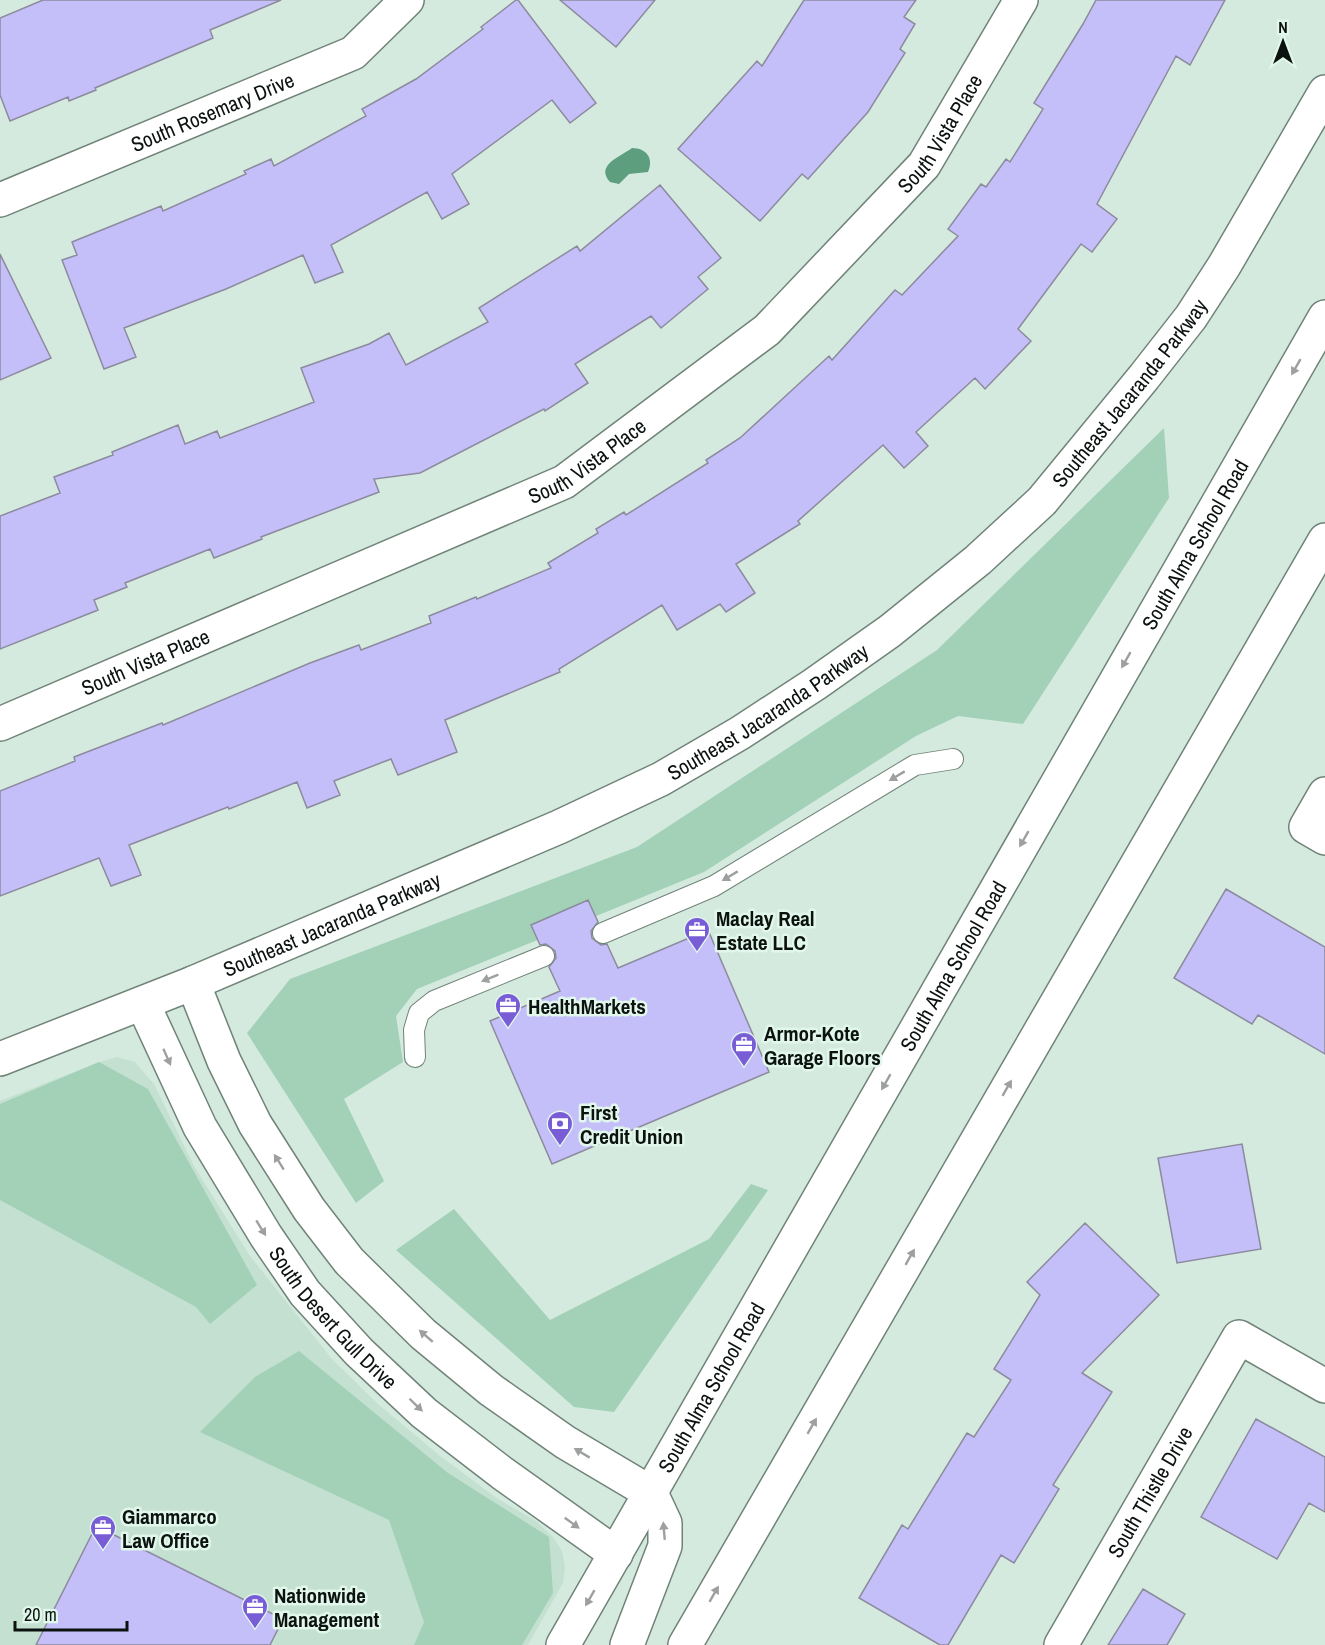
<svg xmlns="http://www.w3.org/2000/svg" width="1325" height="1645" viewBox="0 0 1325 1645" font-family="'Archivo Narrow',sans-serif">
<rect width="100%" height="100%" fill="#d5eade"/>
<path fill="#c4e0d1" d="M117 1057 135 1062 154 1084 194 1166 250 1256 332 1359 378 1404 439 1455 498 1499 536 1521 554 1538 562 1551 565 1567 563 1583 528 1645H0V1101L99 1062Z"/>
<path fill="#a2d1b8" d="M1164 428 1169 498 1023 724 958 716 916 736 704 872 417 989 396 1016 403 1062 344 1099 384 1181 356 1203 247 1033 290 979 637 847 937 650Z
M99 1062 148 1089 257 1285 210 1324 196 1307 0 1200V1104Z
M751 1184 768 1190 614 1412 574 1407 396 1250 454 1209 550 1320 709 1239Z
M299 1351 448 1473 549 1537 553 1593 522 1645H414L424 1622 389 1520 200 1432 255 1377Z"/>
<path fill="#5c9e7e" d="M632 148C647 148 654 159 648 172L629 174 619 184 610 182C595 165 620 157 632 148Z"/>
<path fill="#c4bef9" stroke="#8c8b9d" stroke-width="1.5" d="M43 0H281L210 30 213 38 95 88 96 90 69 101 68 97 10 121 0 95V18Z
M516 0H518L596 103 570 123 552 100 452 174 469 204 442 219 427 192 331 245 343 272 315 283 303 255 226 289 124 328 136 357 104 369 62 260 77 255 72 242 161 206 163 211 246 174 244 171 271 159 274 166 366 116 362 109 416 79 483 29 481 27Z
M560 0H655L616 47Z
M804 0H916L904 17 915 24 900 49 905 53 868 112 808 179 802 174 760 221 678 149 757 61 762 66Z
M1096 0H1225L1190 65 1176 56 1097 204 1117 219 1092 252 1081 244 1018 329 1031 341 985 389 975 378 916 432 928 446 904 468 883 445 798 521 800 524 736 564 755 593 726 612 720 604 677 630 662 605 559 669 560 672 445 720 457 752 398 775 391 759 334 781 340 795 307 808 297 782 229 809 228 807 129 845 141 875 111 886 99 858 0 896V791L75 761 74 757 162 723 163 725 310 663 359 645 361 650 431 623 429 616 476 597 477 599 551 568 548 563 598 533 596 529 624 512 626 515 708 463 706 460 740 438 829 356 832 360 895 290 902 295 958 236 948 229 981 184 986 187 1006 159 1010 162 1043 109 1034 103 1083 24Z
M660 185 721 258 698 277 708 289 661 328 651 316 575 364 588 383 545 411 544 409 420 473 374 479 379 492 261 537 262 539 214 558 210 549 125 583 127 587 94 600 98 610 0 649V516L60 493 54 477 113 455 112 452 178 425 185 444 217 431 220 438 314 402 301 368 369 344 389 333 406 365 488 322 479 308 577 246 580 251Z
M0 254 51 358 0 380Z
M1226 889 1325 947V1054L1258 1015 1252 1024 1174 978Z
M588 900 598 922 591 931 592 938 601 945 607 944 618 968 708 930 769 1072 552 1164 490 1021 560 991 549 967 556 958 555 951 546 944 540 945 531 925Z
M1242 1144 1261 1249 1177 1263 1158 1158Z
M1085 1223 1159 1295 1082 1373 1112 1392 1053 1485 1059 1489 1014 1563 1001 1555 948 1645H940L859 1598 902 1525 908 1529 967 1433 974 1437 1011 1380 994 1369 1040 1295 1027 1282Z
M1256 1419 1325 1457V1512L1309 1503 1277 1559 1201 1517Z
M96 1526 283 1619 270 1645H36Z
M1143 1589 1185 1614 1167 1645H1108Z"/>
<g fill="none" stroke-linecap="round" stroke-linejoin="round">
<defs>
<path id="lane" d="M603 933 714 886 915 765 953 759
M415 1057 414 1030 419 1013 434 1001 544 956"/>
<g id="street">
<path id="s1" d="M0 200 353 53 407 0"/>
<path id="s2" d="M0 724 564 482 767 330 924 165 1021 0"/>
<path d="M1325 794 1306 827 1325 838"/>
<path d="M193 983 224 1061 255 1124 309 1209 349 1261 423 1334 491 1390 565 1442 651 1493"/>
<path id="s3" d="M143 1004 200 1127 266 1236 305 1293 359 1352 424 1413 502 1473 616 1554"/>
<path id="s4" d="M1061 1645 1239 1337 1325 1386"/>
</g>
<g id="secondary">
<path id="s5" d="M0 1059 193 983 559 827 661 779 740 733 815 684 890 631 978 560 1042 501 1144 377 1191 317 1224 266 1325 92"/>
<path id="s6" d="M563 1645 1325 317"/>
<path d="M627 1645 665 1546V1523L651 1493"/>
<path d="M685 1645 1325 540"/>
</g>
</defs>
<use href="#lane" stroke="#708379" stroke-width="22"/>
<use href="#street" stroke="#708379" stroke-width="36"/>
<use href="#secondary" stroke="#708379" stroke-width="36"/>
<use href="#lane" stroke="#fff" stroke-width="20"/>
<use href="#street" stroke="#fff" stroke-width="33"/>
<use href="#secondary" stroke="#fff" stroke-width="33"/>
</g>
<defs><path id="oneway-solid" d="M-6-.8H1V-3.2L6.5 0L1 3.2V.8H-6Z" transform="scale(1.5)"/></defs>
<g fill="#9da09f">
<use href="#oneway-solid" transform="translate(1296 367) rotate(120)"/>
<use href="#oneway-solid" transform="translate(1126 660) rotate(120)"/>
<use href="#oneway-solid" transform="translate(897 776) rotate(149)"/>
<use href="#oneway-solid" transform="translate(1024 839) rotate(120)"/>
<use href="#oneway-solid" transform="translate(730 876) rotate(149)"/>
<use href="#oneway-solid" transform="translate(490 978) rotate(158)"/>
<use href="#oneway-solid" transform="translate(167 1057) rotate(66)"/>
<use href="#oneway-solid" transform="translate(886 1082) rotate(120)"/>
<use href="#oneway-solid" transform="translate(1007 1088) rotate(-60)"/>
<use href="#oneway-solid" transform="translate(279 1162) rotate(-122)"/>
<use href="#oneway-solid" transform="translate(261 1228) rotate(58)"/>
<use href="#oneway-solid" transform="translate(910 1257) rotate(-60)"/>
<use href="#oneway-solid" transform="translate(426 1336) rotate(-139)"/>
<use href="#oneway-solid" transform="translate(416 1405) rotate(44)"/>
<use href="#oneway-solid" transform="translate(812 1426) rotate(-60)"/>
<use href="#oneway-solid" transform="translate(582 1453) rotate(-149)"/>
<use href="#oneway-solid" transform="translate(572 1523) rotate(36)"/>
<use href="#oneway-solid" transform="translate(664 1531) rotate(-95)"/>
<use href="#oneway-solid" transform="translate(714 1594) rotate(-60)"/>
<use href="#oneway-solid" transform="translate(590 1598) rotate(120)"/>
</g>
<defs>
<symbol id="office-pin" viewBox="-11 -11 22 30"><path d="M0 17L-7.5 6A9.5 9.5 0 1 1 7.5 6Z" fill="#785dd7" stroke="#e2f7eb"/><path d="M-6-3h4V-5.5h4V-3h4V5H-6ZM-1-4.5V-3h2v-1.5ZM-6 0V1H6V0Z" fill="#fff"/></symbol>
<symbol id="bank-pin" viewBox="-11 -11 22 30"><path d="M0 17L-7.5 6A9.5 9.5 0 1 1 7.5 6Z" fill="#785dd7" stroke="#e2f7eb"/><path d="M-6-4H6V4H-6ZM0-2.3a2.3 2.3 0 1 0 0 4.6a2.3 2.3 0 1 0 0-4.6Z" fill="#fff"/></symbol>
</defs>
<g fill-rule="evenodd">
<use href="#office-pin" x="682" y="915" width="30" height="40"/>
<use href="#office-pin" x="493" y="991" width="30" height="40"/>
<use href="#office-pin" x="729" y="1030" width="30" height="40"/>
<use href="#bank-pin" x="545" y="1109" width="30" height="40"/>
<use href="#office-pin" x="88" y="1513" width="30" height="40"/>
<use href="#office-pin" x="240" y="1592" width="30" height="40"/>
</g>
<g text-anchor="middle" dominant-baseline="central" stroke-width="5" stroke-linejoin="round" paint-order="stroke">
<g font-size="21" fill="#0b120f" stroke="#e2f7eb">
<text stroke="none"><textPath href="#s1" startOffset="230">South Rosemary Drive</textPath></text>
<text stroke="none"><textPath href="#s2" startOffset="1130">South Vista Place</textPath></text>
<text stroke="none"><textPath href="#s5" startOffset="1330">Southeast Jacaranda Parkway</textPath></text>
<text stroke="none"><textPath href="#s2" startOffset="644">South Vista Place</textPath></text>
<text stroke="none"><textPath href="#s6" startOffset="1269">South Alma School Road</textPath></text>
<text stroke="none"><textPath href="#s2" startOffset="158">South Vista Place</textPath></text>
<text stroke="none"><textPath href="#s5" startOffset="844">Southeast Jacaranda Parkway</textPath></text>
<text stroke="none"><textPath href="#s5" startOffset="358">Southeast Jacaranda Parkway</textPath></text>
<text stroke="none"><textPath href="#s6" startOffset="783">South Alma School Road</textPath></text>
<text stroke="none"><textPath href="#s3" startOffset="369">South Desert Gull Drive</textPath></text>
<text stroke="none"><textPath href="#s6" startOffset="297">South Alma School Road</textPath></text>
<text stroke="none"><textPath href="#s4" startOffset="177">South Thistle Drive</textPath></text>
</g>
<g font-size="21" font-weight="bold" fill="#0b120f" stroke="#e2f7eb" text-anchor="start">
<text x="716" y="918">Maclay Real<tspan x="716" dy="24">Estate LLC</tspan></text>
<text x="528" y="1006">HealthMarkets</text>
<text x="764" y="1033">Armor-Kote<tspan x="764" dy="24">Garage Floors</tspan></text>
<text x="580" y="1112">First<tspan x="580" dy="24">Credit Union</tspan></text>
<text x="122" y="1516">Giammarco<tspan x="122" dy="24">Law Office</tspan></text>
<text x="274" y="1595">Nationwide<tspan x="274" dy="24">Management</tspan></text>
</g>
</g>
<g transform="translate(1283 42)" stroke="#e2f7eb" stroke-width="4.5" paint-order="stroke">
<path d="M0-4.5L10 22L0 15L-10 22Z" fill="#0b120f"/>
<text y="-9" font-size="16" font-weight="bold" text-anchor="middle" fill="#0b120f">N</text>
</g>
<path d="M15 1621v9h112v-9" fill="none" stroke="#0b120f" stroke-width="3"/>
<text x="24" y="1621" font-size="18" fill="#0b120f" stroke="#e2f7eb" stroke-width="4.5" paint-order="stroke">20 m</text>
</svg>
